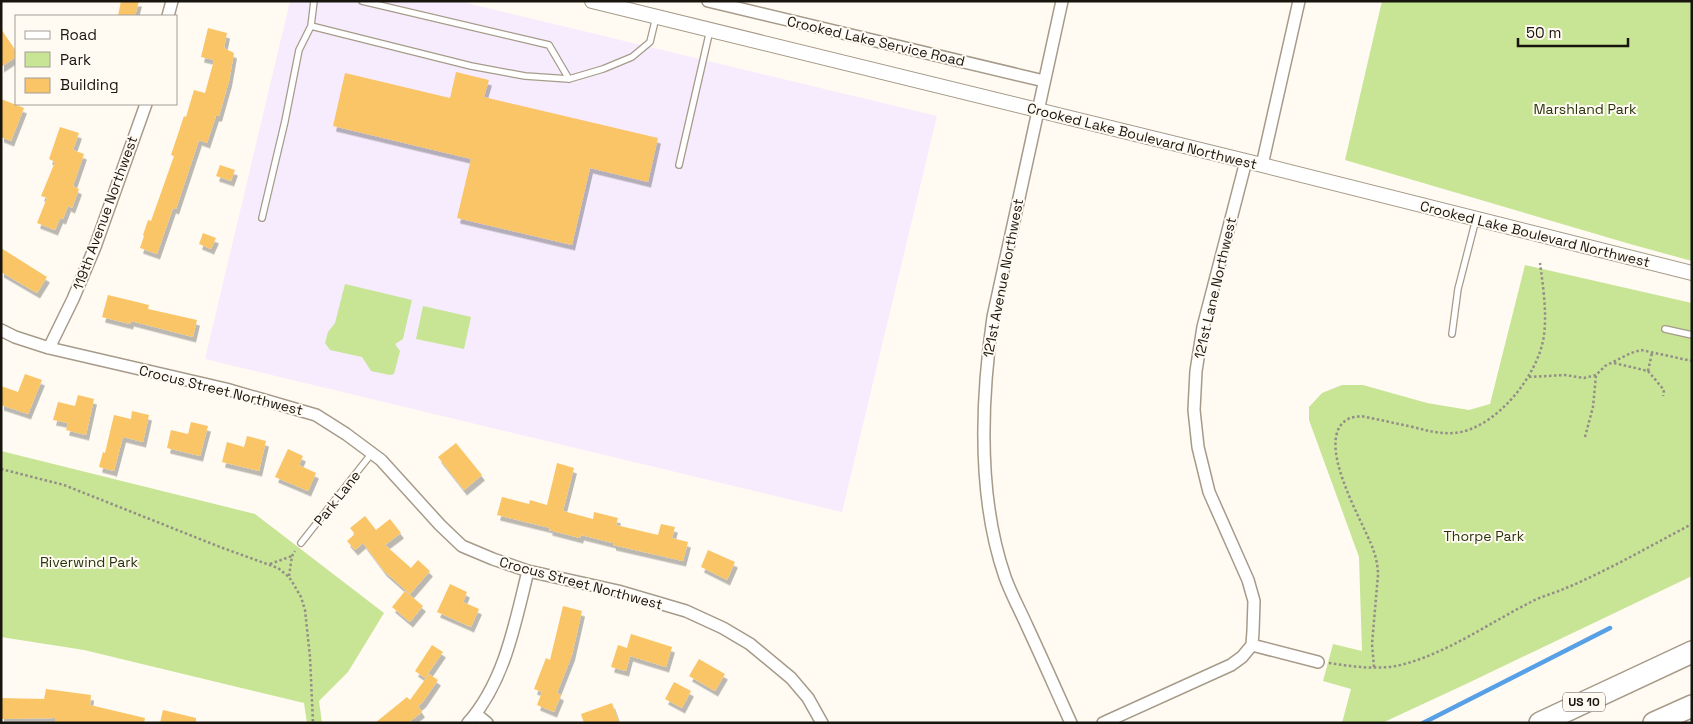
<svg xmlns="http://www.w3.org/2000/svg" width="1693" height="724" viewBox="0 0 1693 724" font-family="'Space Grotesk',sans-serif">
<defs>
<filter id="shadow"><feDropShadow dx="3" dy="5.5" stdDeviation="0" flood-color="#0004"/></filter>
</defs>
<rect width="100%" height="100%" fill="#fffaf2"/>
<path fill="#f6ecfd" d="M290 1H458L937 116 842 512 205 359Z"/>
<path fill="#c8e495" d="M1382 1H1692V261L1630 244 1345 160Z
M1525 265 1692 303V576L1466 684 1382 723H1342L1351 689 1323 681 1333 644 1362 651 1359 557 1309 420V407L1322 393 1342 385H1363L1427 403 1469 410 1490 404Z
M345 284 412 300 403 339 395 344 400 351 394 374 390 375 371 371 362 357 330 350 325 343 328 332 335 323Z
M423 306 471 317 464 349 416 339Z
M1 451 255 514 384 613 348 672 319 701 322 723H307L304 703 84 650 1 637Z"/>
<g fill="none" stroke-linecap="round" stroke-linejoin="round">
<path stroke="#57a0e6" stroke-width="4.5" d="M1423 723 1610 628"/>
</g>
<path fill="#fac566" filter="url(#shadow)" d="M121 1H139L135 16H118Z
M208 28 227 33 224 48 234 53 229 81 219 116H216L207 143 199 140 176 209 173 208 157 254 140 248 144 236 143 235 148 220 151 221 174 156 171 155 184 116 186 117 194 90 205 93 214 60 201 57Z
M1 29 16 51V57L1 67Z
M456 72 489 80 484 97 658 138 648 182 590 168 572 245 457 218 471 159 333 126 345 73 450 98Z
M1 99 24 108 11 141 1 137Z
M60 127 79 133 73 150 84 154 73 186 79 189 72 208 68 206 63 219 60 218 55 230 37 223 47 198 41 196 55 162 49 159Z
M220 165 235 170 231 181 216 176Z
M203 233 216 238 211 249 199 244Z
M1 248 47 277 37 293 1 272Z
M108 295 149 305 148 309 197 320 193 337 131 321 130 324 102 317Z
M25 374 42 380 28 414 1 405V386L18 392Z
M78 395 94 399 86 435 66 430 68 423 53 420 58 402 75 406Z
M132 411 149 415 143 442 123 437 114 471 99 467 103 452 105 453 114 415 131 419Z
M191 422 208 426 200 456 167 448 171 430 188 434Z
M247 436 266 441 259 471 222 462 227 442 244 447Z
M456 443 482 475 464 490 438 457Z
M288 449 303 456 299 465 316 473 308 491 275 477Z
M557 463 574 468 563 511 593 519 594 512 618 518 616 525 658 535 661 524 675 527 672 538 688 542 683 561 613 545V543L581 535 580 538 549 530 550 528 497 515 502 497 529 504 530 500 547 505Z
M365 516 376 530 390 519 401 533 385 545 411 568 418 560 430 571 410 594 384 571 363 543 355 550 347 541 355 534 350 528Z
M708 550 735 562 727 580 701 567Z
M450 584 467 592 463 602 479 609 471 627 437 612Z
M405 591 423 606 410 622 392 607Z
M563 606 582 611 572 655 557 693 561 695 554 712 537 705 542 692 534 689 546 658 550 660Z
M631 634 672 647 666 667 630 656 626 671 611 667 618 645 627 648Z
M432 645 443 652 425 678 415 671Z
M699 659 725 674 715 691 689 676Z
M429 674 438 680 423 702 418 706 422 712 408 723H375L407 697 410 700Z
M674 682 691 691 682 708 665 699Z
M46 689 91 695 90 705 145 718 144 723H55V718L1 719V698L44 699Z
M612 703 619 723H584L581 714Z
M163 710 196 718V723H160Z"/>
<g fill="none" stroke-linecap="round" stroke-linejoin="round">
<defs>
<path id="service" d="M362 1 549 45 569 79
M311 26 471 66 525 76 569 79 603 69 632 57 650 42 656 17
M679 165 710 30
M262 218 285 121 299 50 311 26 314 1
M1665 329 1692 335
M1452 334 1458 289 1476 219
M301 543 372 453"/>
<path id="minor" d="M708 1 1044 81
M1062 1 993 317C981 400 977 496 1005 577 1011 594 1020 610 1027 626 1042 658 1056 690 1071 723
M168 16 172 1
M1246 161 1203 327 1196 371 1194 410 1198 447 1209 492 1248 580 1254 601 1253 631 1252 645
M1262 165 1299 1
M1 330 15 337 49 348 226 389 316 415 346 434 381 460 440 525 462 546 493 559 528 571 618 591 686 611 723 628 750 644 791 678 808 698 822 723
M49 348 73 299 95 247 146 104
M1252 645 1318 662
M476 714 487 723
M468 723C505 681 515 623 528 571
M1103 723 1231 665 1242 657 1252 645"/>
<path id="tertiary" d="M592 1 1262 165 1692 273"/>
<path id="motorway" d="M1540 723 1692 652
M1654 723 1692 706"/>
</defs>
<use href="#service" stroke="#a69b89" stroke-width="8"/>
<use href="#minor" stroke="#a69b89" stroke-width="14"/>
<use href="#tertiary" stroke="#a69b89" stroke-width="16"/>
<use href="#motorway" stroke="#a69b89" stroke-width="24"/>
<path stroke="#938e87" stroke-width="2.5" stroke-dasharray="2.5 2.5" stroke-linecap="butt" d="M1614 363 1648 371 1652 353
M1648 371 1664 390 1663 396
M1529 377 1565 375 1584 378 1596 375 1605 366 1631 353 1641 350 1692 361
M1585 437 1593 407 1596 375
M1 469 64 485 220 547 278 568 289 577 294 585 301 597 305 610 310 657 313 723
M270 564 292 556
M289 576 292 556 295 551
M1329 663C1355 667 1383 671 1408 663 1452 650 1491 622 1531 602 1542 596 1555 593 1566 588 1609 570 1650 546 1692 524
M1374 667 1372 644 1378 575C1378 566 1376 557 1373 549 1364 523 1310 436 1350 418 1353 417 1357 417 1361 416 1377 419 1393 423 1409 426 1425 430 1438 434 1454 433 1495 430 1539 375 1544 335 1547 312 1543 286 1540 263"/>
<use href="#service" stroke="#fff" stroke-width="5.5"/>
<use href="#minor" stroke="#fff" stroke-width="11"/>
<use href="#tertiary" stroke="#fff" stroke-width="14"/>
<use href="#motorway" stroke="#fff" stroke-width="21"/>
</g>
<g text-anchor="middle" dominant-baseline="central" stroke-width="4" stroke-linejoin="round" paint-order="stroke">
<rect fill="#fffaf2" stroke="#5d5952" stroke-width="1" x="1563" y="692.5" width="42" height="19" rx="4"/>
<g font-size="12" font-weight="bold" fill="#18140e">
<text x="1584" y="702">US 10</text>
</g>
<g font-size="14" fill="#18140e" stroke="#fffaf2">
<text transform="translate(876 41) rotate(13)">Crooked Lake Service Road</text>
<text transform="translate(1142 136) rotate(14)">Crooked Lake Boulevard Northwest</text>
<text transform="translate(105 213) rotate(-70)">119th Avenue Northwest</text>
<text transform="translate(1535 234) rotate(14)">Crooked Lake Boulevard Northwest</text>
<text transform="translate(1003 278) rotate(-79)">121st Avenue Northwest</text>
<text transform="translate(1215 288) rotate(-77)">121st Lane Northwest</text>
<text transform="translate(221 390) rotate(14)">Crocus Street Northwest</text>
<text transform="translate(337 498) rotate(-52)">Park Lane</text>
<text transform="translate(581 583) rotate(15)">Crocus Street Northwest</text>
</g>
<g font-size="14" fill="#28340c" stroke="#fffaf2">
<text x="1585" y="109">Marshland Park</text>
<text x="1484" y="536">Thorpe Park</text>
<text x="89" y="562">Riverwind Park</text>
</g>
</g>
<rect width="1693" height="724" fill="none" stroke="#18140e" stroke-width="5"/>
<rect x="15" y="15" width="162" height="90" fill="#fffaf2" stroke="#a39e97"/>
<rect x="25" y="31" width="25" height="8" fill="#ffffff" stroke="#a39e97"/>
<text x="60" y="40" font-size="15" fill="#18140e">Road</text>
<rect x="25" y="52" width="25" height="15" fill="#c8e495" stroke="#a39e97"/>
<text x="60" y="65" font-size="15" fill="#18140e">Park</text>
<rect x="25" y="78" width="25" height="15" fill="#fac566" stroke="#a39e97"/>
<text x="60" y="90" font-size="15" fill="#18140e">Building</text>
<path d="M1518 38v8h110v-8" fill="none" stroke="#18140e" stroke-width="2.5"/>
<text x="1526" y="38" font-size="15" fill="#18140e" stroke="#fffaf2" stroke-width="4" paint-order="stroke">50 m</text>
</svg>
